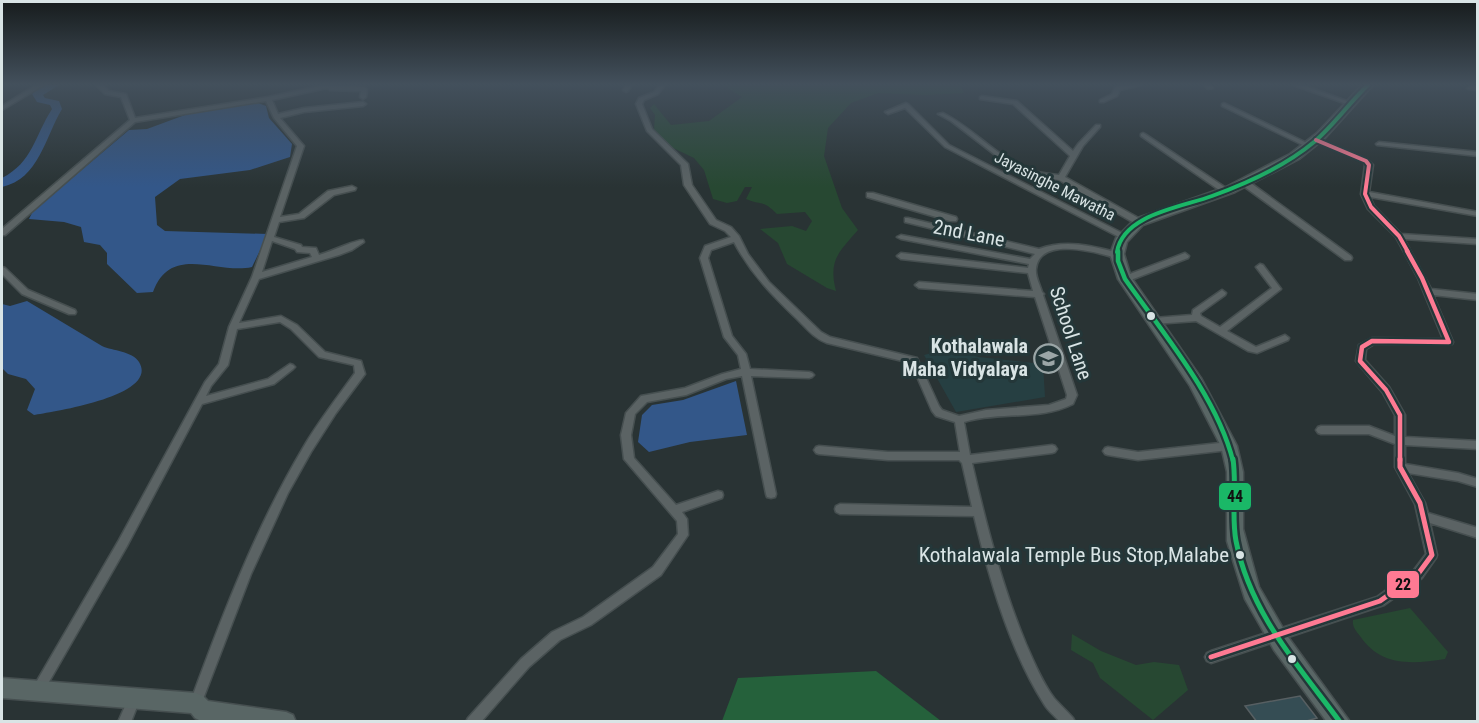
<svg xmlns="http://www.w3.org/2000/svg" width="1479" height="723" viewBox="0 0 1479 723" font-family="'Roboto Condensed',sans-serif">
<rect width="100%" height="100%" fill="#293334"/>
<path fill="#263f42" d="M947 349 979 357 1043 364 1045 397 956 412 924 355Z"/>
<path fill="#274832" d="M723 85H960L964 93 925 95 878 93 851 103 828 128 824 156 842 208 858 230C839 252 828 260 836 291L827 288 787 264 778 243 760 229 792 226 806 231 812 221 805 212 777 214C762 199 762 206 746 199L752 187H745L737 201 727 203 713 199 704 170 694 158 669 146 654 129 655 115 650 108 654 104 671 125 709 121 742 97Z
M1410 608 1448 652 1445 659C1412 664 1381 667 1360 636 1356 631 1352 627 1353 620Z
M1072 634 1101 651 1136 665 1154 662 1179 665 1188 690 1153 720 1100 678 1093 663 1071 650Z"/>
<path fill="#25613b" d="M876 671 941 721H722L738 678Z"/>
<path fill="#335789" d="M258 103 266 106 269 118 292 144 290 157 250 170 180 179 155 197 157 225 165 231 268 234 252 267C217 275 171 243 153 292L137 293 107 264V253L100 245 84 242 81 227 64 222 29 219 33 211 129 130 147 129 193 112Z
M27 301 102 346C113 351 132 351 139 362 160 396 52 412 34 415L27 410 35 389 26 379 8 374 2 368V304L10 306Z
M736 381 747 435 690 442 649 452 638 442 642 415 652 405 683 400Z"/>
<g fill="none" stroke-linecap="round" stroke-linejoin="round">
<path fill="#335789" fill-rule="evenodd" d="M42 85H59L43 95 45 98 59 101 62 109C45 137 39 179 2 187V178C33 162 34 137 52 109L50 105 37 102 32 94Z"/>
</g>
<path fill="#354d54" stroke="#575f62" stroke-width="1.5" d="M1300 696 1317 718 1303 722H1257L1245 706Z"/>
<g fill="none" stroke-linecap="round" stroke-linejoin="round">
<defs>
<path id="street" d="M36 85H44L2 110V106Z
M96 85H103L109 91 126 94 135 118 268 97 324 85 364 87 367 89 366 97 363 99 360 97 361 91 330 90 327 88 272 100 278 114 304 108 363 102 366 104 363 106 304 112 280 118 304 146 280 217 299 214 328 191 352 186 356 188 355 190 334 195 304 218 279 222 274 237 301 245 302 247 316 248 319 255C330 252 355 240 363 240L364 242 352 250 339 255 259 279 239 323 281 316 297 325 325 352 361 361 365 374 336 413 311 452 288 493 251 574 200 707 196 709 192 707 190 703C222 616 255 529 303 448 318 422 337 398 355 373L354 365 319 357 291 329 280 322 237 329 228 365 211 386 206 396 268 379 290 364 293 365 295 367 293 369 274 384 202 404 127 546 42 694 38 696 34 694 32 690 34 686 119 540 205 382 219 364 229 327 252 277 297 146 274 118 266 101 135 122 5 235H2V229L130 120 121 97 105 94ZM272 241 295 249 297 252 310 253 312 257 262 272Z
M626 85H632L628 91 626 92 623 90Z
M659 85H665L658 94 644 100 642 104 652 129 688 164 692 185 716 220 731 227 739 236 748 254 769 282 821 332 830 337 917 358 939 406 942 410 959 416 986 410 1049 405 1066 399 1067 395 1035 297 919 288 915 285 919 282 1033 291 1028 273 901 259 897 256 901 253 1028 268 1029 264 901 239 897 237 901 235 1030 259 1035 254 905 222V218H908L1039 249C1066 239 1092 246 1119 253L1120 255 1116 258C1096 252 1039 236 1036 269 1035 276 1040 285 1042 292L1044 294 1043 295 1077 395 1073 404C1040 421 1000 411 964 422L970 455 1052 445 1055 446 1057 449 1055 452 1052 453 972 463C986 524 1002 586 1026 644 1034 662 1042 682 1054 698 1060 705 1067 711 1073 718L1075 722H1060C1055 716 1048 711 1044 704 1010 651 989 578 974 516L840 514 836 512 835 509 836 506 840 504 972 507 962 463 959 460H888L819 454 816 453 814 450 816 447 819 446 888 452H960L955 422 936 416 932 411 911 363 827 343C815 339 807 329 798 320 772 295 751 274 734 242L711 250 708 258 732 336 746 354 750 369 809 372 812 373 814 375 812 377 809 378 751 376 776 494 775 497 771 498 767 497 766 494 742 376 726 379 686 395 647 402 635 414 631 435 634 458 676 505 718 491 722 492 723 495 722 498 682 512 687 519 688 535 661 575 591 625 560 640 529 667 481 722H466L468 718 521 659 552 632 583 617 653 567 678 534 677 521 624 459 621 435 626 413 641 396 685 388 722 374 741 369 738 355 724 337 700 258 705 246 731 237 725 231 710 224 684 185 681 165 647 131 636 104 639 98 654 92Z
M1123 85H1141L1120 90 1117 96 1104 102H1100V100L1112 94 1115 87Z
M1204 85H1211L1213 88 1208 89Z
M1293 85H1303L1352 103 1347 104Z
M1470 86H1478V90L1468 89 1467 88Z
M982 96 1017 101 1073 151 1078 144 1096 125H1100V127L1083 146 1065 177 1142 220V224H1136L1059 180 1024 174 1007 164 951 121 938 114 943 113C973 128 995 155 1026 169 1036 173 1048 174 1059 175L1070 156 1013 104 980 99V97Z
M906 103 908 104 949 145 1126 235 1122 237H1119L945 147 905 108 888 114 885 112Z
M1224 103 1311 145 1312 146 1309 148 1307 147 1222 106V104Z
M1143 133 1145 134 1229 190 1228 192H1222L1141 136V134Z
M1316 138 1368 160 1373 165 1369 192 1478 212V216L1370 197 1374 206 1401 234 1478 239V244L1404 239 1431 289 1478 294V300L1433 295 1453 342 1452 344H1374L1366 349 1365 360 1389 387 1405 415V437L1478 441V449L1405 445V464L1458 473 1478 479V487L1458 481 1408 473 1425 503 1428 513 1478 528V538L1430 523 1437 555 1436 558 1422 578 1384 605 1211 663 1207 661 1205 657 1207 653 1211 651 1377 597 1414 570 1426 554 1415 504 1395 467V444L1369 434H1321L1318 433 1316 430 1318 427 1321 426H1369L1395 436V415L1383 393 1356 361 1359 345 1372 338 1443 339 1418 278 1396 237 1368 209 1361 194 1365 165 1364 162 1314 141 1313 140Z
M1379 142 1478 152V156L1377 145 1376 144Z
M1242 181H1248L1351 256 1352 258 1351 260H1345L1242 185Z
M867 193H873L956 217 957 219 956 221H950L867 197Z
M1185 253 1189 256 1188 258 1128 281 1125 282 1121 279 1122 277Z
M1260 264 1263 265 1281 289 1227 331 1256 347 1285 335 1289 338 1288 340 1257 353 1248 351 1196 321 1154 324 1150 321 1154 318 1192 315 1193 310 1222 290 1226 293 1225 295 1200 313 1201 316 1220 327 1272 288 1256 267Z
M2 267 5 268 28 290 75 310 76 312 75 314H69L22 294 2 274Z
M1229 442 1232 443 1234 446 1232 449 1229 450 1138 460 1108 455 1105 454 1103 451 1105 448 1108 447 1138 452Z
M134 693 138 695 140 699 131 722H118L130 695Z"/>
<path id="primary" d="M1362 85H1373L1325 138 1299 159 1235 192 1143 225 1127 242 1124 254 1131 277 1201 378 1237 446 1243 472V529L1259 587 1288 637 1350 722H1327L1274 650 1245 599 1227 541V472L1221 446 1190 386 1118 279 1110 254 1116 238 1135 219 1226 187 1290 154 1317 133Z
M2 678 196 693 203 696 208 701 286 712 293 715 296 722H203L195 718 191 713 2 698Z"/>
</defs>
<use href="#street" stroke="#464f50" stroke-width="3"/>
<use href="#primary" stroke="#464f50" stroke-width="3"/>
<use href="#street" fill="#5b6364" fill-rule="evenodd"/>
<use href="#primary" fill="#596665" fill-rule="evenodd"/>
<defs>
<path id="bus-1-far2" d="M1117 252C1123 214 1183 207 1212 196 1248 183 1284 167 1314 142 1334 125 1349 103 1368 85"/>
<path id="bus-1-far1" d="M1118 251V261L1125 279C1163 333 1217 397 1233 461"/>
<path id="bus-1" d="M1233 459C1237 487 1231 514 1236 541 1250 613 1298 665 1340 722"/>
<path id="bus-2-far2" d="M1316 140 1366 161 1369 165 1365 194 1371 207 1399 236 1408 252"/>
<path id="bus-2-far1" d="M1400 461V415L1386 390 1360 361 1362 347 1372 341 1449 342 1422 278 1407 251"/>
<path id="bus-2" d="M1211 657 1380 601 1418 574 1432 555 1420 503 1400 467V459"/>
</defs>
<use href="#bus-1-far2" stroke="#243739" stroke-width="8"/>
<use href="#bus-1-far1" stroke="#243739" stroke-width="9"/>
<use href="#bus-1" stroke="#243739" stroke-width="10"/>
<use href="#bus-2-far2" stroke="#243739" stroke-width="8"/>
<use href="#bus-2-far1" stroke="#243739" stroke-width="9"/>
<use href="#bus-2" stroke="#243739" stroke-width="10"/>
<use href="#bus-1-far2" stroke="#1ab867" stroke-width="4"/>
<use href="#bus-1-far1" stroke="#1ab867" stroke-width="4.5"/>
<use href="#bus-1" stroke="#1ab867" stroke-width="5"/>
<use href="#bus-2-far2" stroke="#fe7a93" stroke-width="4"/>
<use href="#bus-2-far1" stroke="#fe7a93" stroke-width="4.5"/>
<use href="#bus-2" stroke="#fe7a93" stroke-width="5"/>
</g>
<linearGradient id="sky" x2="0" y2="1"><stop stop-color="#171c1d"/><stop offset="0.45" stop-color="#43505c"/><stop offset="1" stop-color="#43505c" stop-opacity="0"/></linearGradient>
<rect width="1479" height="187" fill="url(#sky)"/>
<defs>
<symbol id="school-ring" viewBox="-11 -11 22 22"><circle r="9.5" fill="#243739" stroke="#9ba6a7" stroke-width="1.5"/><path d="M0-5L7-2L0 1L-7-2ZM-4 1L0 2.5L4 1V4Q0 6-4 4Z" fill="#9ba6a7"/></symbol>
</defs>
<g fill-rule="evenodd">
<use href="#school-ring" x="1032" y="342" width="33" height="33"/>
</g>
<g fill="#d9e4e5" stroke="#243739" stroke-width="2">
<circle cx="1151" cy="316" r="5"/>
<circle cx="1240" cy="555" r="5"/>
<circle cx="1292" cy="659" r="5"/>
</g>
<g text-anchor="middle" dominant-baseline="central" stroke-width="6" stroke-linejoin="round" paint-order="stroke">
<g font-size="16" fill="#d9e4e5" stroke="#243739">
<text transform="translate(1055 186) rotate(27)">Jayasinghe Mawatha</text>
</g>
<g font-size="20" fill="#d9e4e5" stroke="#243739">
<text transform="translate(969 233) rotate(11)">2nd Lane</text>
<text transform="translate(1071 333) rotate(72)">School Lane</text>
</g>
<g font-size="20" font-weight="bold" fill="#d9e4e5" stroke="#243739" text-anchor="end">
<text x="1028" y="346">Kothalawala<tspan x="1028" dy="23">Maha Vidyalaya</tspan></text>
</g>
<g font-size="21" fill="#d9e4e5" stroke="#243739" text-anchor="end">
<text x="1229" y="555">Kothalawala Temple Bus Stop,Malabe</text>
</g>
</g>
<g stroke="#243739" stroke-width="2">
<rect x="1218" y="482" width="34" height="29" rx="6" fill="#1ab867"/>
<rect x="1386" y="570" width="34" height="29" rx="6" fill="#fe7a93"/>
</g>
<g font-size="16" text-anchor="middle" font-weight="bold" fill="#111">
<text x="1235" y="502">44</text>
<text x="1403" y="590">22</text>
</g>
<rect width="1479" height="723" fill="none" stroke="#d9e4e5" stroke-width="6"/>
</svg>
